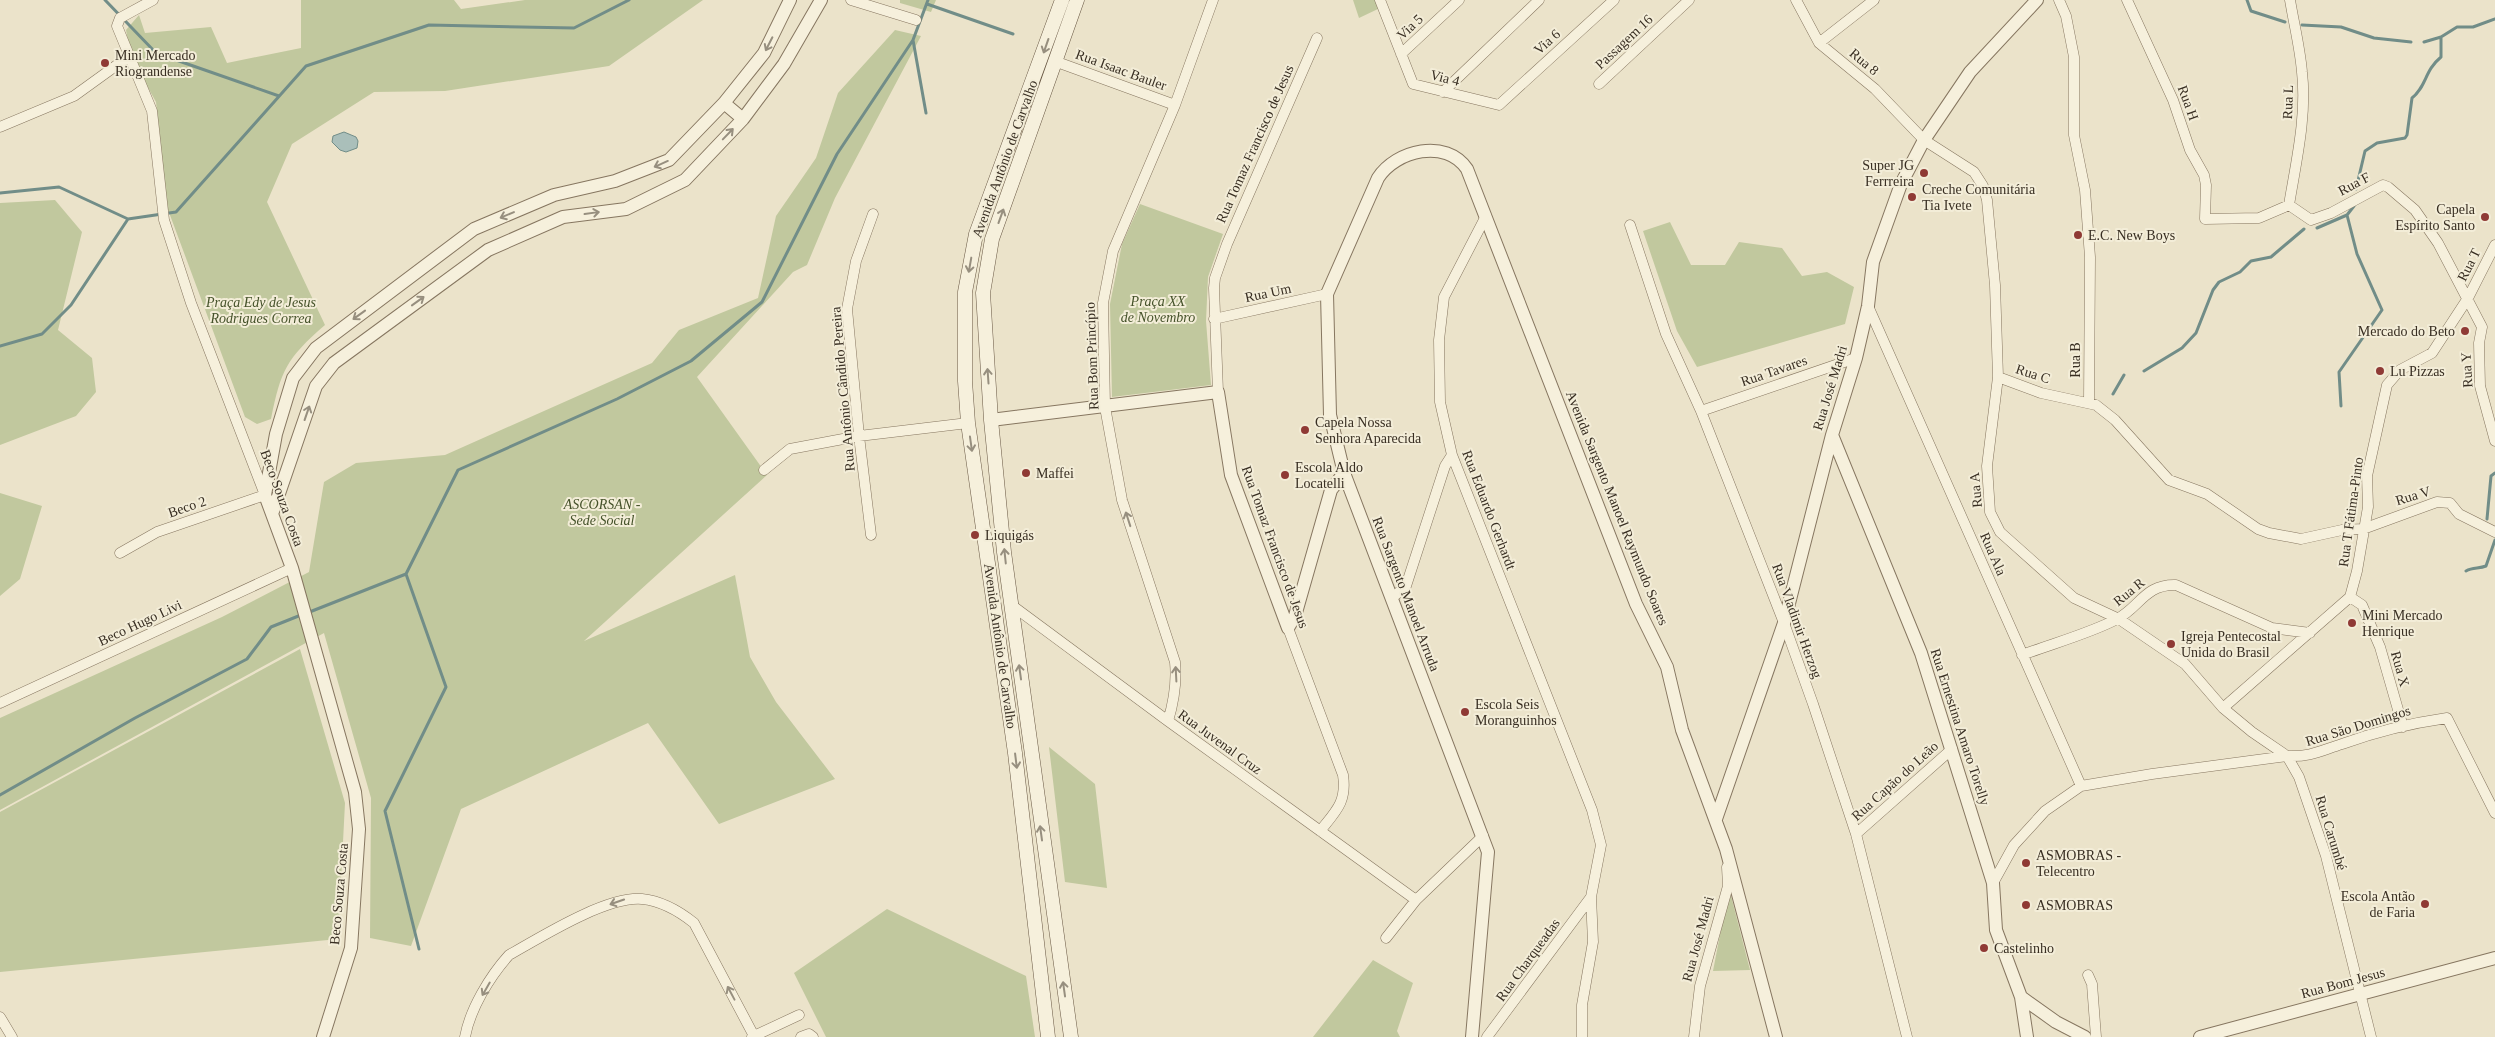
<svg xmlns="http://www.w3.org/2000/svg" width="2495" height="1037" viewBox="0 0 2495 1037" font-family="Georgia,serif">
<rect width="100%" height="100%" fill="#ebe3ca"/>
<path fill="#c1c89e" d="M301 0H454L461 9 525 0H703L609 66 445 91 374 92 292 144 267 202 325 325C286 359 281 370 271 419L257 424 245 417 167 207 156 102 131 57 126 30 139 15 145 33 211 27 227 63 301 48Z
M900 0H936L931 12 900 3Z
M1353 0H1376L1380 8 1359 18Z
M895 30 921 36 835 198 807 265 793 272 697 377 767 475 584 641 735 575 750 657 776 702 835 779 719 824 648 723 461 809 411 946 370 938 371 798 324 633 0 810V718L222 617 309 572 324 482 356 463 445 455 652 363 679 330 758 298 776 216 816 158 838 93Z
M55 200 82 232 58 330 92 358 96 392 76 416 0 445V203Z
M1140 204 1223 234 1208 277 1206 321 1211 385 1112 397 1110 304 1122 244Z
M1670 222 1691 265H1725L1739 242 1782 248 1802 276 1827 272 1854 287 1845 324 1697 367 1677 331 1643 231Z
M0 493 42 506 20 579 0 596Z
M300 649 345 803 338 939 0 972V812Z
M1049 747 1095 784 1107 888 1065 882Z
M1729 888 1750 970 1713 971Z
M887 909 1026 976 1035 1037H826L794 973Z
M1373 960 1413 983 1397 1031 1400 1037H1313Z"/>
<path fill="#aabfba" stroke="#718d88" d="M344 132 356 137 358 141 357 148 346 152 340 150 332 142 333 136Z"/>
<g fill="none" stroke-linecap="round" stroke-linejoin="round">
<path stroke="#718d88" stroke-width="3" d="M105 0 156 53 279 96
M2247 0 2251 11 2285 22
M927 4 1013 34
M2302 25 2341 27 2374 38 2411 42
M913 40 926 113
M2424 42 2441 37
M2356 189 2365 151 2377 143 2405 138 2407 135 2412 98C2427 86 2424 71 2441 57V37L2457 27H2473L2495 19
M0 193 59 187 128 219 176 212 306 66 429 25 574 28 629 0
M2317 228 2347 215 2354 206
M0 346 42 334 71 305 128 219
M2144 371 2182 348 2196 333 2213 290 2219 282 2240 272 2251 261 2271 257 2304 229
M2113 394 2124 375
M2341 406 2339 372 2382 310 2357 254 2347 215
M2487 519 2491 476 2495 473
M2466 571C2473 567 2479 569 2486 566L2495 540
M406 574 446 687 385 811 419 949
M307 613 406 574 458 470 617 399 691 361 762 302 837 154 913 40 928 0
M0 795 135 718 247 659 271 627 301 615"/>
<defs>
<path id="minor" d="M851 0 916 20
M1380 0 1413 84 1499 105 1614 0
M1796 0 1819 43 1875 89 1924 140 1974 172 1983 186 1987 200 1995 285 1998 377 1987 466 1990 512 2000 532 2074 598 2119 619 2185 664 2223 708 2252 732 2287 756 2299 777 2326 856 2371 1037
M2059 0 2066 16 2074 57V135L2085 190 2090 257 2089 402
M2127 0 2173 100 2190 150 2204 175 2206 185 2205 219 2259 218 2289 205
M1819 43 1874 0
M1401 54 1459 0
M1057 62 1175 105
M1599 84 1689 0
M1443 92 1539 0
M0 127 74 96 128 57
M2289 205 2311 220 2331 213 2383 185 2388 187 2415 210 2438 243 2482 327 2479 343 2480 386 2495 441
M2289 205C2296 162 2307 116 2302 72 2300 48 2294 24 2290 0
M1486 216 1444 297 1439 340 1440 402 1452 455 1592 810 1601 845 1591 897 1593 942 1582 1005V1037
M1630 225 1666 334 1701 411 1784 623 1813 704 1856 834 1907 1037
M1868 306 2081 786
M1214 319 1327 294
M1998 377 2041 393 2096 405 2115 420 2169 480 2207 494 2258 529 2269 533 2301 539 2342 530 2363 529 2437 502 2450 503 2459 514 2495 532
M1218 392 1214 288 1215 278 1227 244 1317 38
M1701 411 1856 358
M764 470 790 449 859 436 968 423
M871 535 859 436 847 309 856 261 873 214
M120 553 157 532 265 495 191 303 164 220 152 111 117 26 120 18 153 0
M2350 597 2362 605 2380 647 2403 727
M1392 598 1406 586 1445 466 1452 455
M1010 604 1168 721 1416 900
M1288 628 1343 775C1347 802 1336 811 1320 831
M2022 655C2051 644 2091 633 2117 619 2140 607 2145 584 2176 585L2272 628 2310 633
M0 703 292 568
M2223 708 2350 597 2357 571 2368 507 2367 476 2387 385 2400 370 2432 353 2468 298 2495 245
M1168 721C1174 701 1177 683 1175 662L1122 500 1105 407 1103 303 1113 251 1175 105 1213 0
M1856 834 1952 749
M1993 883 2014 845 2045 811 2081 786 2152 774 2287 756C2311 757 2320 751 2342 744 2375 732 2412 723 2447 718L2495 813
M1386 938 1416 900 1483 836
M2088 975 2092 984 2096 1037
M0 1017 12 1037
M465 1037C470 1009 490 976 509 955 541 937 606 896 642 899 662 901 679 911 694 923L754 1036
M752 1037 799 1015
M801 1037 809 1034 813 1037
M1487 1037 1591 897
M1694 1037 1700 986 1728 886 1727 867"/>
<path id="tertiary" d="M724 103 743 119
M991 420 1218 392 1231 475 1288 628
M1832 435 1921 653 1993 883 1996 930 2021 997 2027 1037
M272 514 316 386 334 363 488 250 563 217 626 209 685 180 743 119 784 64 821 0
M1288 628 1295 616 1331 490 1344 473
M1716 819 1784 623 1832 435 1856 358 1868 306 1873 262 1901 184 1924 140 1970 72 2037 0
M2021 997 2056 1022 2085 1037
M323 1037 351 948 359 829 355 792 292 568 265 495 276 434 293 378 316 348 474 229 554 195 615 181 669 160 724 103 764 53 790 0
M1472 1037 1488 852 1344 473 1330 415 1327 294 1378 178C1396 150 1446 138 1467 169L1636 604 1667 667 1682 730 1726 849 1776 1037
M2200 1037 2495 958"/>
<path id="secondary" d="M1048 1037 1015 753 968 423 965 381V292L976 234 1062 0
M1071 1037 1004 552 991 420 983 293 992 239 1077 0"/>
</defs>
<use href="#minor" stroke="#867660" stroke-width="11"/>
<use href="#tertiary" stroke="#867660" stroke-width="14"/>
<use href="#secondary" stroke="#685743" stroke-width="15"/>
<use href="#minor" stroke="#f6f0dc" stroke-width="10"/>
<use href="#tertiary" stroke="#f6f0dc" stroke-width="12"/>
<use href="#secondary" stroke="#f6f0dc" stroke-width="14"/>
</g>
<defs><path id="oneway-shaft" d="M-6 0H5M1.5-3L5.5 0L1.5 3" fill="none" stroke-width="1.6" stroke-linecap="round" stroke-linejoin="round" transform="scale(1.25)"/></defs>
<g stroke="#978f7f">
<use href="#oneway-shaft" transform="translate(769 44) rotate(117)"/>
<use href="#oneway-shaft" transform="translate(1046 46) rotate(109)"/>
<use href="#oneway-shaft" transform="translate(728 134) rotate(-46)"/>
<use href="#oneway-shaft" transform="translate(661 164) rotate(156)"/>
<use href="#oneway-shaft" transform="translate(592 213) rotate(-8)"/>
<use href="#oneway-shaft" transform="translate(507 215) rotate(157)"/>
<use href="#oneway-shaft" transform="translate(1001 216) rotate(-70)"/>
<use href="#oneway-shaft" transform="translate(970 265) rotate(100)"/>
<use href="#oneway-shaft" transform="translate(418 301) rotate(-36)"/>
<use href="#oneway-shaft" transform="translate(359 315) rotate(144)"/>
<use href="#oneway-shaft" transform="translate(988 376) rotate(-94)"/>
<use href="#oneway-shaft" transform="translate(307 413) rotate(-71)"/>
<use href="#oneway-shaft" transform="translate(971 444) rotate(82)"/>
<use href="#oneway-shaft" transform="translate(1128 519) rotate(-108)"/>
<use href="#oneway-shaft" transform="translate(1005 556) rotate(-96)"/>
<use href="#oneway-shaft" transform="translate(1020 672) rotate(-98)"/>
<use href="#oneway-shaft" transform="translate(1176 674) rotate(-93)"/>
<use href="#oneway-shaft" transform="translate(1016 761) rotate(83)"/>
<use href="#oneway-shaft" transform="translate(1041 833) rotate(-98)"/>
<use href="#oneway-shaft" transform="translate(617 902) rotate(161)"/>
<use href="#oneway-shaft" transform="translate(486 989) rotate(120)"/>
<use href="#oneway-shaft" transform="translate(1064 989) rotate(-98)"/>
<use href="#oneway-shaft" transform="translate(731 993) rotate(-118)"/>
</g>
<g fill="#8f3a35" stroke="#f3edd8" stroke-width="2">
<circle cx="105" cy="63" r="5"/>
<circle cx="1924" cy="173" r="5"/>
<circle cx="1912" cy="197" r="5"/>
<circle cx="2485" cy="217" r="5"/>
<circle cx="2078" cy="235" r="5"/>
<circle cx="2465" cy="331" r="5"/>
<circle cx="2380" cy="371" r="5"/>
<circle cx="1305" cy="430" r="5"/>
<circle cx="1026" cy="473" r="5"/>
<circle cx="1285" cy="475" r="5"/>
<circle cx="975" cy="535" r="5"/>
<circle cx="2352" cy="623" r="5"/>
<circle cx="2171" cy="644" r="5"/>
<circle cx="1465" cy="712" r="5"/>
<circle cx="2026" cy="863" r="5"/>
<circle cx="2425" cy="904" r="5"/>
<circle cx="2026" cy="905" r="5"/>
<circle cx="1984" cy="948" r="5"/>
</g>
<g text-anchor="middle" dominant-baseline="central" stroke-width="4" stroke-linejoin="round" paint-order="stroke">
<g font-size="14" fill="#382e22" stroke="#f3edd8">
<text transform="translate(1410 27) rotate(-43)">Via 5</text>
<text transform="translate(1547 42) rotate(-42)">Via 6</text>
<text transform="translate(1624 42) rotate(-43)">Passagem 16</text>
<text transform="translate(1864 62) rotate(40)">Rua 8</text>
<text transform="translate(1121 70) rotate(20)">Rua Isaac Bauler</text>
<text transform="translate(1445 78) rotate(14)">Via 4</text>
<text transform="translate(2288 102) rotate(-88)">Rua L</text>
<text transform="translate(2188 103) rotate(70)">Rua H</text>
<text transform="translate(1255 144) rotate(-66)">Rua Tomaz Francisco de Jesus</text>
<text transform="translate(1005 159) rotate(-70)">Avenida Antônio de Carvalho</text>
<text transform="translate(2354 184) rotate(-28)">Rua F</text>
<text transform="translate(2469 265) rotate(-63)">Rua T</text>
<text transform="translate(1268 293) rotate(-12)">Rua Um</text>
<text transform="translate(1092 356) rotate(-92)">Rua Bom Princípio</text>
<text transform="translate(2075 360) rotate(-90)">Rua B</text>
<text transform="translate(2467 370) rotate(-93)">Rua Y</text>
<text transform="translate(1774 371) rotate(-19)">Rua Tavares</text>
<text transform="translate(2033 374) rotate(18)">Rua C</text>
<text transform="translate(1830 388) rotate(-73)">Rua José Madri</text>
<text transform="translate(843 389) rotate(-95)">Rua Antônio Cândido Pereira</text>
<text transform="translate(1976 490) rotate(-95)">Rua A</text>
<text transform="translate(2413 496) rotate(-17)">Rua V</text>
<text transform="translate(282 498) rotate(70)">Beco Souza Costa</text>
<text transform="translate(187 507) rotate(-19)">Beco 2</text>
<text transform="translate(1617 508) rotate(68)">Avenida Sargento Manoel Raymundo Soares</text>
<text transform="translate(1489 510) rotate(69)">Rua Eduardo Gerhardt</text>
<text transform="translate(2351 512) rotate(-82)">Rua T Fátima-Pinto</text>
<text transform="translate(1275 547) rotate(70)">Rua Tomaz Francisco de Jesus</text>
<text transform="translate(1993 554) rotate(66)">Rua Ala</text>
<text transform="translate(2129 592) rotate(-39)">Rua R</text>
<text transform="translate(1406 594) rotate(69)">Rua Sargento Manoel Arruda</text>
<text transform="translate(1797 621) rotate(70)">Rua Vladimir Herzog</text>
<text transform="translate(140 623) rotate(-25)">Beco Hugo Livi</text>
<text transform="translate(1000 646) rotate(82)">Avenida Antônio de Carvalho</text>
<text transform="translate(2400 669) rotate(74)">Rua X</text>
<text transform="translate(2358 726) rotate(-17)">Rua São Domingos</text>
<text transform="translate(1960 727) rotate(72)">Rua Ernestina Amaro Torelly</text>
<text transform="translate(1220 742) rotate(36)">Rua Juvenal Cruz</text>
<text transform="translate(1895 781) rotate(-42)">Rua Capão do Leão</text>
<text transform="translate(2331 833) rotate(73)">Rua Carumbé</text>
<text transform="translate(339 894) rotate(-85)">Beco Souza Costa</text>
<text transform="translate(1698 939) rotate(-75)">Rua José Madri</text>
<text transform="translate(1528 960) rotate(-54)">Rua Charqueadas</text>
<text transform="translate(2343 983) rotate(-15)">Rua Bom Jesus</text>
</g>
<g font-size="14" fill="#382e22" stroke="#f3edd8" text-anchor="start">
<text x="115" y="55">Mini Mercado<tspan x="115" dy="16">Riograndense</tspan></text>
<text x="1914" y="165" text-anchor="end">Super JG<tspan x="1914" dy="16">Ferrreira</tspan></text>
<text x="1922" y="189">Creche Comunitária<tspan x="1922" dy="16">Tia Ivete</tspan></text>
<text x="2475" y="209" text-anchor="end">Capela<tspan x="2475" dy="16">Espírito Santo</tspan></text>
<text x="2088" y="235">E.C. New Boys</text>
<text x="2455" y="331" text-anchor="end">Mercado do Beto</text>
<text x="2390" y="371">Lu Pizzas</text>
<text x="1315" y="422">Capela Nossa<tspan x="1315" dy="16">Senhora Aparecida</tspan></text>
<text x="1295" y="467">Escola Aldo<tspan x="1295" dy="16">Locatelli</tspan></text>
<text x="1036" y="473">Maffei</text>
<text x="985" y="535">Liquigás</text>
<text x="2362" y="615">Mini Mercado<tspan x="2362" dy="16">Henrique</tspan></text>
<text x="2181" y="636">Igreja Pentecostal<tspan x="2181" dy="16">Unida do Brasil</tspan></text>
<text x="1475" y="704">Escola Seis<tspan x="1475" dy="16">Moranguinhos</tspan></text>
<text x="2036" y="855">ASMOBRAS -<tspan x="2036" dy="16">Telecentro</tspan></text>
<text x="2415" y="896" text-anchor="end">Escola Antão<tspan x="2415" dy="16">de Faria</tspan></text>
<text x="2036" y="905">ASMOBRAS</text>
<text x="1994" y="948">Castelinho</text>
</g>
<g font-size="14" font-style="italic" fill="#45522a" stroke="#f3edd8">
<text x="1158" y="301">Praça XX<tspan x="1158" dy="16">de Novembro</tspan></text>
<text x="261" y="302">Praça Edy de Jesus<tspan x="261" dy="16">Rodrigues Correa</tspan></text>
<text x="602" y="504">ASCORSAN -<tspan x="602" dy="16">Sede Social</tspan></text>
</g>
</g>
</svg>
